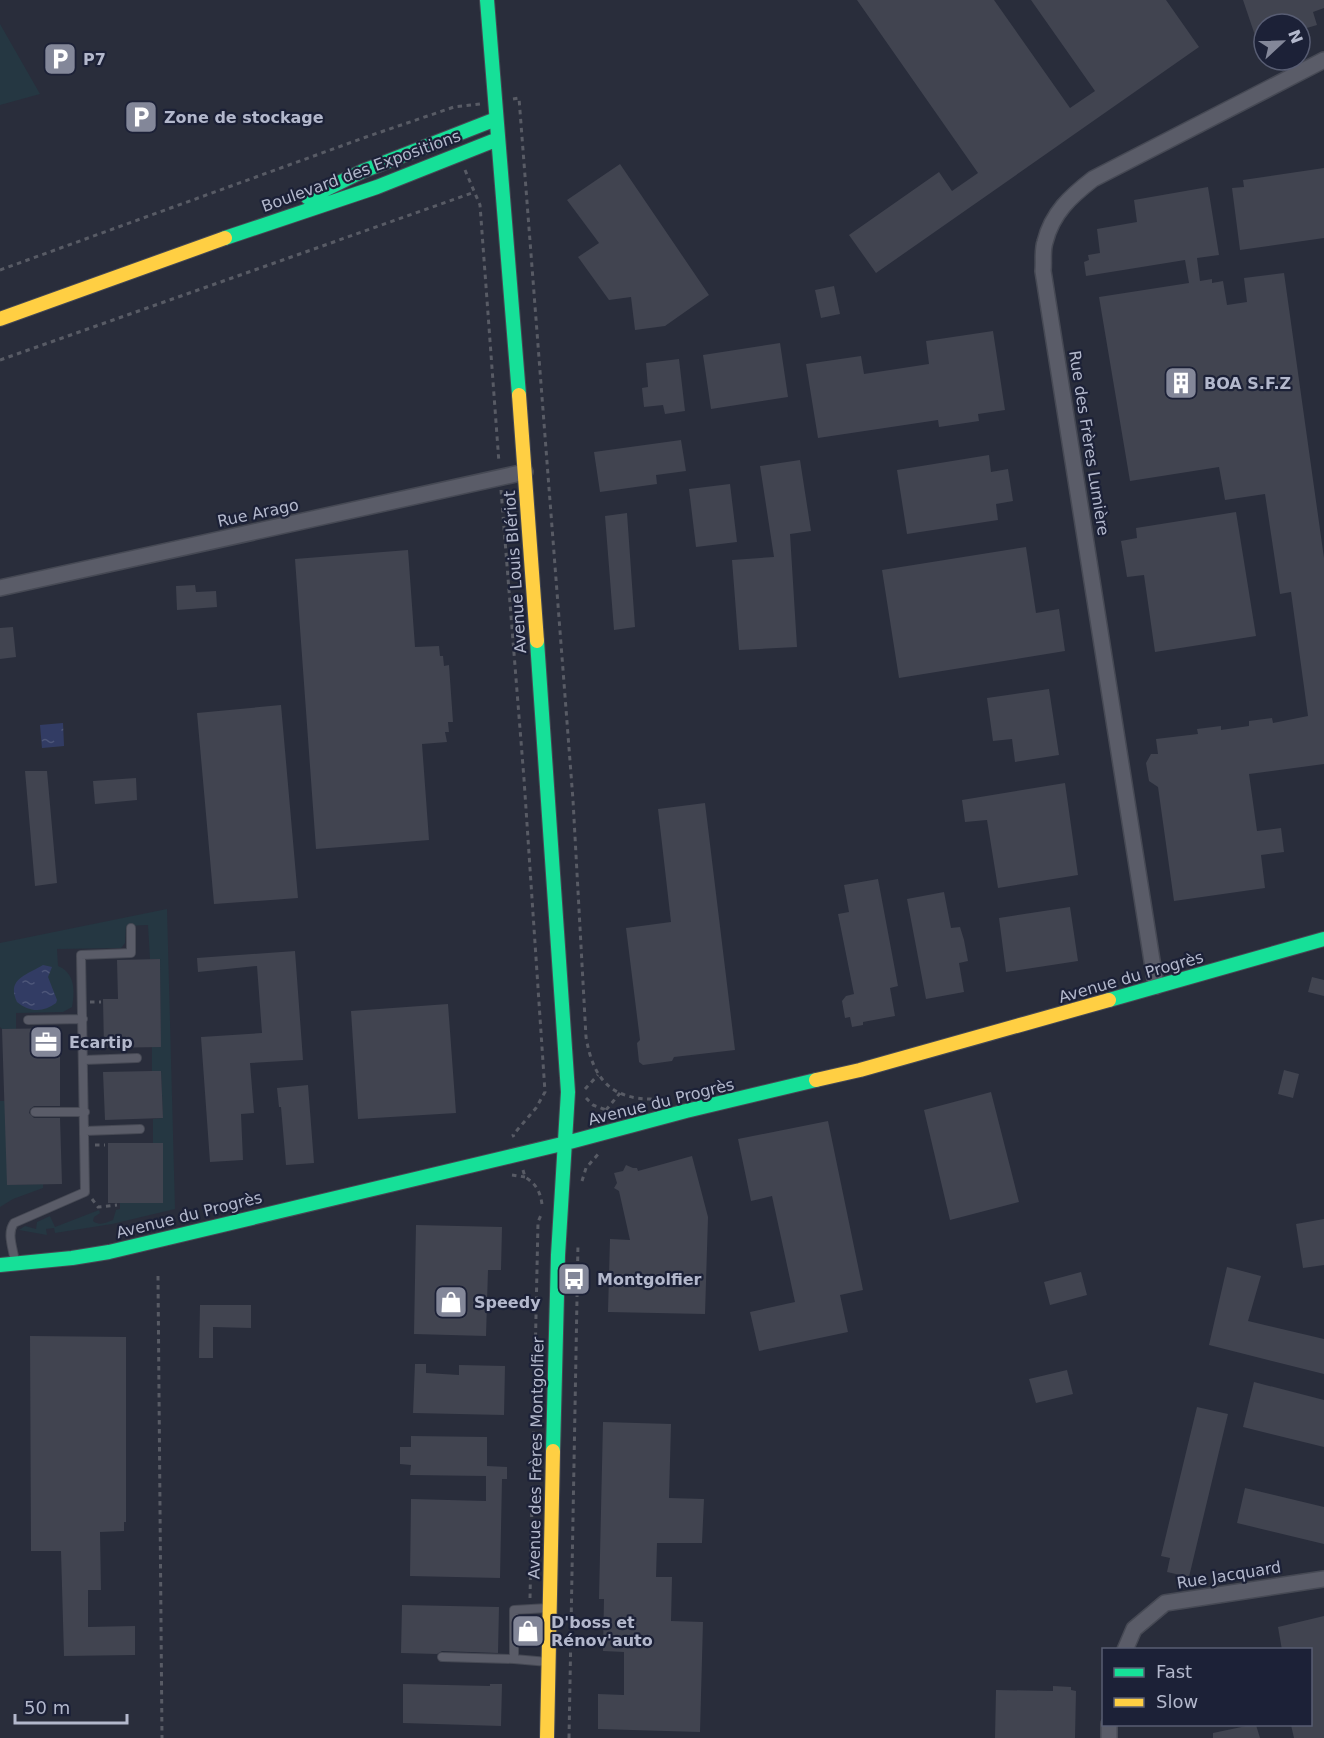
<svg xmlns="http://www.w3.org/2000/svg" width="1324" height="1738" viewBox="0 0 1324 1738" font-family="'DejaVu Sans',sans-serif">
<defs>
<pattern id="water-ripples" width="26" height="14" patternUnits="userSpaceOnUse" patternTransform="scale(1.5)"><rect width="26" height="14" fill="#323c64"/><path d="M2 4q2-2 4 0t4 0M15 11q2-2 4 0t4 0" fill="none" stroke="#4d5679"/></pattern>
</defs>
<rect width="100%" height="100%" fill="#292d3b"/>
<path fill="#253742" d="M0 24 40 94 0 105Z
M167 909 175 1209 112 1224 55 1233 54 1228 46 1229 47 1235 19 1230 25 1226 36 1229 37 1222 50 1216 55 1227 99 1210 100 1213 94 1217 93 1221C99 1226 106 1223 113 1220L116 1210 120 1209V1203L163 1202V1143H153V1119L163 1118 161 1071H152V1047H161L160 959H150L148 925 126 926 125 943 121 948 57 949 58 966C75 973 75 990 72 1007L63 1012 16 1013V1029H2L0 1027V943Z
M0 1101H12L7 1185 43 1184V1188L13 1199 0 1207Z"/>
<path fill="url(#water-ripples)" d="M63 723 64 746 42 748 40 725Z
M43 965 52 967 48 977 57 1000 56 1003C43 1013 29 1012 17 1002 6 979 27 975 43 965Z"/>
<path fill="#414450" d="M857 0H994L1070 108 1095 91 1031 0H1166L1199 47 876 273 849 235 939 172 952 191 978 173Z
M1243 0H1324V8L1313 12 1317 25 1300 30V24H1264V56H1262Z
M620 164 709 295 665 326 635 330 631 297 609 300 578 257 599 243 567 200Z
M1324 168V238L1240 250 1232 188 1244 187 1243 180Z
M1208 187 1219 255 1197 258 1200 281 1212 279V283L1223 281 1227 305 1247 302 1244 278 1284 273 1324 558V764L1249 774 1257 831 1281 828 1284 852 1261 855 1265 888 1174 901 1158 787 1149 781 1146 763 1151 754H1158L1156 739 1198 734 1197 729 1221 726V730L1249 726V721L1272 718 1273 723 1308 716 1291 592 1280 594 1265 494 1225 500 1219 467 1130 481 1099 297 1189 283 1185 260 1086 276 1084 262 1089 260 1088 255 1100 253 1097 229 1137 222 1134 200Z
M834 286 840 314 821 318 815 290Z
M993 331 1005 410 978 414 979 421 939 427 938 420 818 438 806 364 861 356 864 374 929 364 926 341Z
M780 343 788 397 711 409 703 355Z
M679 359 685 411 665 414 663 405 644 407 642 388 648 387 646 363Z
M681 440 686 471 656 475 657 484 600 492 594 452Z
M989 455 991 472 1008 469 1013 501 996 504 998 520 907 534 897 470Z
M800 460 811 531 790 534 797 647 739 650 732 560 774 557 760 466Z
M730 484 737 542 696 547 689 489Z
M1236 512 1256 636 1155 652 1144 575 1127 577 1121 541 1137 538 1136 528Z
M627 513 635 627 614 630 605 516Z
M1026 547 1036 613 1059 609 1065 651 899 678 882 570Z
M408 550 415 647 439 646 440 656H443L444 666 449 665 453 722H448L449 732H445L447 742 422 744 429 840 316 849 295 559Z
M195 585 196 592 216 591 217 607 177 610 176 586Z
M13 627 16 657 0 659V628Z
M1049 689 1059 755 1015 762 1012 739 993 741 987 698Z
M281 705 298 898 214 904 197 713Z
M25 771H47L57 883 35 886Z
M136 778 137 800 95 804 93 781Z
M1065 783 1078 875 998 888 987 820 965 822 962 800Z
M705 803 735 1050 674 1057 672 1061 643 1065 639 1062 637 1043 640 1040 626 928 671 922 658 809Z
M878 879 898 986 890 988 895 1016 863 1022V1025L852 1027 850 1017 845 1018 842 1001 846 996 854 994 838 914 849 912 844 885Z
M944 892 951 928 960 927 964 940 968 961 959 963 964 992 926 999 907 899Z
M1070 907 1078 961 1006 972 999 918Z
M295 951 303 1060 250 1063 254 1113 241 1114 243 1160 210 1162 201 1037 262 1033 257 966 198 972 197 958Z
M160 959 161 1047 104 1048 103 999H118L117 960Z
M1312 977 1324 980V996L1308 992Z
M448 1004 456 1113 358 1119 351 1011Z
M60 1028V1106H34L30 1109 29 1113 34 1118H60L62 1184 7 1185 2 1029Z
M1284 1070 1299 1074 1293 1098 1278 1094Z
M152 1071H161L163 1118 105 1120 103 1072Z
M308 1085 314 1163 286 1165 281 1107H279L277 1088Z
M991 1092 1019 1202 950 1220 924 1110Z
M828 1121 863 1290 840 1295 848 1332 759 1351 750 1312 795 1302 772 1196 751 1201 738 1139Z
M108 1143H163V1203H108Z
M692 1156 708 1217 705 1314 608 1312 610 1239 630 1240 619 1191 614 1188 617 1183 614 1173 623 1171 626 1165 633 1168H637L638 1171Z
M1324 1219V1265L1303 1268 1296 1224Z
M416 1225 502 1227 501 1270H488L486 1336 414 1334Z
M1227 1267 1261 1276 1248 1321 1324 1339V1374L1209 1345Z
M1081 1272 1087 1295 1050 1305 1044 1282Z
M200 1305H251V1328L213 1327V1358H199Z
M30 1336 126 1337V1522H124V1531L100 1532 101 1590H88V1627L135 1626V1655L64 1656 61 1551H31Z
M415 1364H426V1373L459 1375V1365L505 1366 504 1415 413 1413Z
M1067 1370 1073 1394 1036 1403 1029 1379Z
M1254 1382 1324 1400V1447L1243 1427Z
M1197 1407 1228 1414 1189 1577 1167 1572 1170 1558 1161 1556Z
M603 1422 671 1424 669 1498 704 1499 702 1543H657L656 1577H672L671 1621 703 1622 700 1732 598 1729V1694L624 1695V1652L603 1651 604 1599H599Z
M411 1436 487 1437V1466L507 1467V1479H502L500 1578 410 1576 411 1499 486 1501V1476L410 1475 411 1465 400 1464V1447H411Z
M1245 1488 1324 1507V1544L1237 1523Z
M402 1605 499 1607 498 1653 442 1651 437 1654 401 1653Z
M1324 1616V1738H1294L1291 1725H1311V1650H1282L1278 1627Z
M403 1684 490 1686V1684H502L501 1726 403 1723Z
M1053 1686 1071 1687V1690L1076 1691 1075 1738H995L996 1690 1053 1691Z
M1251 1725H1256L1260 1738H1213V1733Z"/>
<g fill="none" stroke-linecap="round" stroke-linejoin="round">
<defs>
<path id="lane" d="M28 1020 83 1019
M84 1060 137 1058
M35 1112H85
M85 1131 140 1129
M15 1263C14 1250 6 1234 14 1223L85 1192 81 955 131 953V928
M442 1657 514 1659
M548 1662 514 1659V1610L548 1608"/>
<path id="street" d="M0 588 525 472
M1156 986 1043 271C1044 262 1042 251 1045 242 1052 213 1071 196 1093 179L1324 60
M1125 1650 1134 1629 1165 1603 1324 1579
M1109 1738V1724"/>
<path id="fast" d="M487 0 519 395
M308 198 363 171 496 119
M225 238 377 187 498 139
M537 641 568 1092 558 1255 553 1451
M1109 1000 1324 939
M0 1265 72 1258 109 1252 566 1143 686 1111 816 1080"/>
<path id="slow" d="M0 319 225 238
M519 395 537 641
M816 1080 860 1070 1109 1000
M547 1738 553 1451"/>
</defs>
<use href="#lane" stroke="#464954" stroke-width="10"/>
<use href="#street" stroke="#464954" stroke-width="18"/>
<use href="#fast" stroke="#464954" stroke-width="16"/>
<use href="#slow" stroke="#464954" stroke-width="16"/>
<path stroke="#585b65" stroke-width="3" stroke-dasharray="4.5 4.5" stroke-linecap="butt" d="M513 99 519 98 573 800 586 1037C593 1079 611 1100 655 1099
M465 170 480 205 499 463
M0 270 366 137 454 107 480 104
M0 360 475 192
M501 490 524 779 545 1092 536 1108 513 1135 514 1137
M90 1002H101
M92 1046H102
M585 1089 598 1075
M586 1098 593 1105 606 1110 608 1115
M606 1110 620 1093
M95 1145H105
M523 1170 525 1177C536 1184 540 1191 542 1204
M512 1175 525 1177
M582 1181 586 1168 600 1152
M92 1199 98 1207 117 1205
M158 1276 162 1738
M530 1598 538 1222 541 1215
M530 1634V1619
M569 1738 578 1244"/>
<use href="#lane" stroke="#5a5c68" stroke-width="8"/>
<use href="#street" stroke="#5a5c68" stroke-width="15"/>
<use href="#fast" stroke="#16e098" stroke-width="14"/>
<use href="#slow" stroke="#ffcf43" stroke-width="14"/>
</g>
<defs>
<symbol id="parking-square" viewBox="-11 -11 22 22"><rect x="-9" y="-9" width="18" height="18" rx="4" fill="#838799" stroke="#1c2137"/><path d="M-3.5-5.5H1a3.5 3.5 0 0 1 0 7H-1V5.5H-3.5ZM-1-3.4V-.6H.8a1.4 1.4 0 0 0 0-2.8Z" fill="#fff"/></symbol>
<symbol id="building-square" viewBox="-11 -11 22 22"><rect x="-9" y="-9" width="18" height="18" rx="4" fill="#838799" stroke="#1c2137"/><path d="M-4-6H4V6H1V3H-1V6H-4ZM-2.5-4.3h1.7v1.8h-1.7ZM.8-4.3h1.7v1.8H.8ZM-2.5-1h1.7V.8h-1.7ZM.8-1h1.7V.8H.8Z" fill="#fff"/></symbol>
<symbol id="office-square" viewBox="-11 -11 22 22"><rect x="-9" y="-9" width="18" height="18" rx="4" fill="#838799" stroke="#1c2137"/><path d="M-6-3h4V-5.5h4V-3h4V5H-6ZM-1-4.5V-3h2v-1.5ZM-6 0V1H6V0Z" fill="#fff"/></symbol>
<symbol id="bus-square" viewBox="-11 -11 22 22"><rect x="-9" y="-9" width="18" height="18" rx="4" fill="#838799" stroke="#1c2137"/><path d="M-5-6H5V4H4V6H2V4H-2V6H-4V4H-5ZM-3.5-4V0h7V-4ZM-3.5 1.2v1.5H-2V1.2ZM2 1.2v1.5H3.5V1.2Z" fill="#fff"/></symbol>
<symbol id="shop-square" viewBox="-11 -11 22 22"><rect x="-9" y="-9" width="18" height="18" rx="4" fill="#838799" stroke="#1c2137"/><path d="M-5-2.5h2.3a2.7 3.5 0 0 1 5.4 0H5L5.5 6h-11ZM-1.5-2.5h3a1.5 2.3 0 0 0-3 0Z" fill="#fff"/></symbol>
</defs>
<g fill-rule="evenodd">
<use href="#parking-square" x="41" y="40" width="38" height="38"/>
<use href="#parking-square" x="122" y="98" width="38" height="38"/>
<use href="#building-square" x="1162" y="364" width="38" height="38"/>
<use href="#office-square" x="27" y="1023" width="38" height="38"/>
<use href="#bus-square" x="555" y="1260" width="38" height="38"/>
<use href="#shop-square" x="432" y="1283" width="38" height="38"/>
<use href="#shop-square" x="509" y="1612" width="38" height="38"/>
</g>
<g text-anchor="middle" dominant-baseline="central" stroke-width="4.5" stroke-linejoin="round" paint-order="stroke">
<g font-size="16" font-weight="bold" fill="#b3b8cc" stroke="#1c2137" text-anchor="start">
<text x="83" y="59">P7</text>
<text x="164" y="117">Zone de stockage</text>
<text x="1204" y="383">BOA S.F.Z</text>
<text x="69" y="1042">Ecartip</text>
<text x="597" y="1279">Montgolfier</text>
<text x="474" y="1302">Speedy</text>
<text x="551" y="1622">D'boss et<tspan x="551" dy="18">Rénov'auto</tspan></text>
</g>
<g font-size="16" fill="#b3b8cc" stroke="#1c2137">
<text transform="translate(361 171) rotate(-20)">Boulevard des Expositions</text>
<text transform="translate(1089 443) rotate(81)">Rue des Frères Lumière</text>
<text transform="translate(258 513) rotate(-12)">Rue Arago</text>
<text transform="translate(515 572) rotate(-94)">Avenue Louis Blériot</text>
<text transform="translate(1131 977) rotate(-16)">Avenue du Progrès</text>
<text transform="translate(661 1102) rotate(-14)">Avenue du Progrès</text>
<text transform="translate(189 1215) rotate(-14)">Avenue du Progrès</text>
<text transform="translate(536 1458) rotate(-89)">Avenue des Frères Montgolfier</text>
<text transform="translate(1229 1575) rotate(-9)">Rue Jacquard</text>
</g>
</g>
<rect x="1102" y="1648" width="210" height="78" fill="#1c2137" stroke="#585d73" stroke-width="1.5"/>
<rect x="1114" y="1668" width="30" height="9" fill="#16e098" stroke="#585d73" stroke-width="1.5"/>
<text x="1156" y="1678" font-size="18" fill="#b3b8cc">Fast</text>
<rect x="1114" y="1698" width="30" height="9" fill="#ffcf43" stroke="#585d73" stroke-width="1.5"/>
<text x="1156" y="1708" font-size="18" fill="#b3b8cc">Slow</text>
<g transform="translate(1282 42) rotate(68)"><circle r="28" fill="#1c2137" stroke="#585d73" stroke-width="1.5"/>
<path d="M0-4.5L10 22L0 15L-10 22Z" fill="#838799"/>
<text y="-9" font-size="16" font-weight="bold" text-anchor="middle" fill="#b3b8cc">N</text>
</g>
<path d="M15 1714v9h112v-9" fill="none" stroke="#b3b8cc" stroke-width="3"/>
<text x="24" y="1714" font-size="18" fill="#b3b8cc" stroke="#1c2137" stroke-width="4.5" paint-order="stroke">50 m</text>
</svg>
